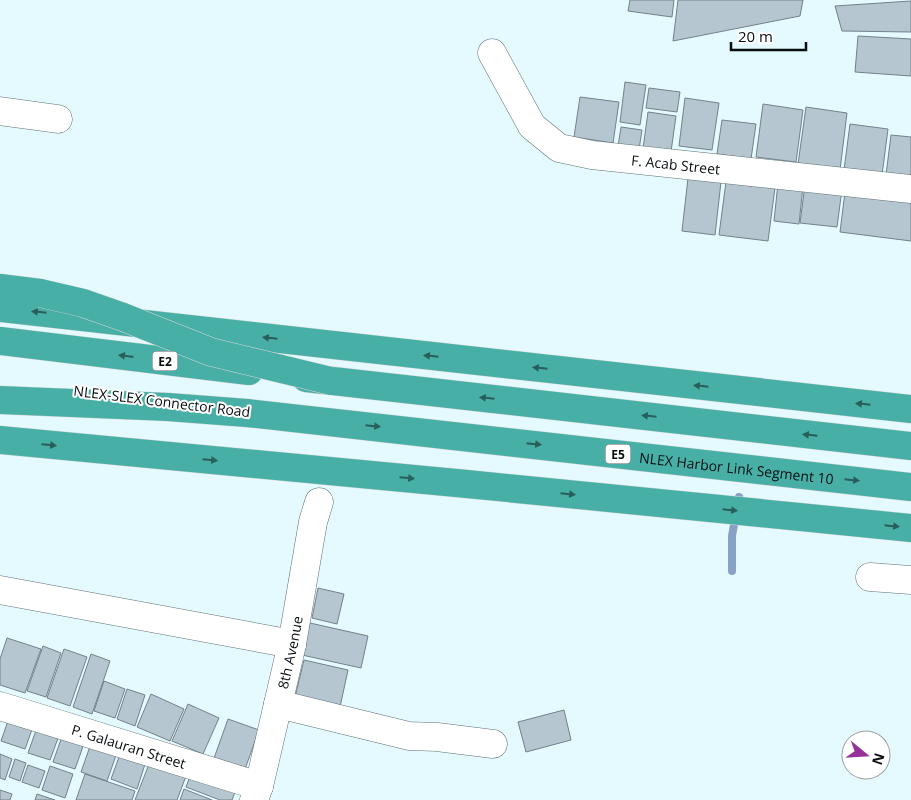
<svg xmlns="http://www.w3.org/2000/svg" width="911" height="800" viewBox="0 0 911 800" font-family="'Open Sans',sans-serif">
<rect width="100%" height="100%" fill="#e5fafe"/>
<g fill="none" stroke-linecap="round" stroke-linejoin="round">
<path stroke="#88a1c4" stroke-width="8" d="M732 571V536L739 497"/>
</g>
<path fill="#b6c6d0" stroke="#72818a" d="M630 0H674L672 17 628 11Z
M678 0H803L800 16 673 41Z
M911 1V32L842 31 835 6Z
M858 36 911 39V76L855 72Z
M625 82 646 85 640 125 620 122Z
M649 88 680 92 677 112 646 108Z
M580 97 619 102 613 143 574 137Z
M685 98 719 103 712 150 679 146Z
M763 104 803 110 796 162 756 157Z
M806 107 847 113 840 170 798 164Z
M648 112 676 116 670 159 642 156Z
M722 120 756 124 751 159 717 154Z
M850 124 888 129 882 175 844 170Z
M621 127 642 130 638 156 617 153Z
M891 135 911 137V179L886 175Z
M689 169 722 173 715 235 682 231Z
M727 174 776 180 768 241 719 235Z
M778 183 803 186 799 224 774 221Z
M846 184 911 192V241L840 232Z
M805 185 842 189 837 227 800 223Z
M318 588 344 594 337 624 312 618Z
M310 623 368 636 361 668 302 655Z
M7 638 41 649 25 693 0 685V659Z
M43 646 61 653 46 697 27 691Z
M64 649 87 657 70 706 47 698Z
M91 654 110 661 92 714 73 707Z
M304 660 348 670 340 707 295 697Z
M104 681 125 689 115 718 94 711Z
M127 689 145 695 135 726 117 719Z
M151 694 184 709 170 741 137 727Z
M188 704 219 718 203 754 172 741Z
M564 710 571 740 526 752 518 722Z
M11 712 35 721 25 749 1 741Z
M228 719 259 730 244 772 213 761Z
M39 722 61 730 50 760 28 753Z
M65 728 87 735 75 769 53 762Z
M94 735 120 744 107 781 81 772Z
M123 746 148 755 137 789 111 779Z
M0 754 12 759 5 780 0 778Z
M153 754 189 768 177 800H135Z
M15 759 26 763 20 781 9 777Z
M28 765 45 771 39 788 22 782Z
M50 766 73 774 65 798 42 790Z
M193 769 237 787 232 800H220L186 787Z
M85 774 135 791 132 800H76Z
M184 789 212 800H180Z
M0 790 12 794 10 800H0Z
M37 794 55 800H35Z"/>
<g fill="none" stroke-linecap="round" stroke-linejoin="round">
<defs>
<g id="minor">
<path id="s1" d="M492 53 532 126 559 148 592 155 911 189"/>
<path d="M0 111 58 119"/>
<path d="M870 577 911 580"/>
<path d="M0 590 292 644"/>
<path d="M278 704 409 736 437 737 493 744"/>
<path id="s2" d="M0 706 259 786"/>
<path id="s3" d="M254 800 259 786 292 644 313 522 319 502"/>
</g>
<g id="highway">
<path d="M0 288 40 293"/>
<path d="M0 308 911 409"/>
<path d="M0 341 249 371"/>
<path d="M306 378 911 446"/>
<path id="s4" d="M0 400 168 407 247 413 911 487"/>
<path d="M0 440 467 484 911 528"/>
</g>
</defs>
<use href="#minor" stroke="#5e7174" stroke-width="29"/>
<use href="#highway" stroke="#d7d8d9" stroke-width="29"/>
<use href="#minor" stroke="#fff" stroke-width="28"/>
<use href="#highway" stroke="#48afa6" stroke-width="28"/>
<defs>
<path id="highway-bridge" d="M40 293 83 303 123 317 211 352 331 381"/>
</defs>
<use href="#highway-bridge" stroke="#d7d8d9" stroke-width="29" stroke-linecap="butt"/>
<use href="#highway-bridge" stroke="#48afa6" stroke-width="28"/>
</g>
<defs><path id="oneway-solid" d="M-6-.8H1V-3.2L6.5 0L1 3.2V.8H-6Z" transform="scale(1.25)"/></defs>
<g fill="#285e5b">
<use href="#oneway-solid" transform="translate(39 312) rotate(-174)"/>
<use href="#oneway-solid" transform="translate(270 338) rotate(-174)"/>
<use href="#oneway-solid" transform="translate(126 356) rotate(-173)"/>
<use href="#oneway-solid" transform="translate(431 356) rotate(-174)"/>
<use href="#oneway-solid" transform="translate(540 368) rotate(-174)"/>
<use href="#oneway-solid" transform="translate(701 386) rotate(-174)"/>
<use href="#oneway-solid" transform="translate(487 398) rotate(-174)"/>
<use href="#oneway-solid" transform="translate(863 404) rotate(-174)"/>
<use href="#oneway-solid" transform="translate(649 416) rotate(-174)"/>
<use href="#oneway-solid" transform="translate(373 426) rotate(6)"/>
<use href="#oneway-solid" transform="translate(810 435) rotate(-174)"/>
<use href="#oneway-solid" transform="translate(534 444) rotate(6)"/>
<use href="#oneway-solid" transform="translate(49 445) rotate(5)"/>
<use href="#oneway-solid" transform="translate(210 460) rotate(5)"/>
<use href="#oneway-solid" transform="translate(407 478) rotate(5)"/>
<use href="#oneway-solid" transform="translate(852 480) rotate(6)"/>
<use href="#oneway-solid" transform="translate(568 494) rotate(6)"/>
<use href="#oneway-solid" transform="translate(730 510) rotate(6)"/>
<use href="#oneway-solid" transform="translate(892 526) rotate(6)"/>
</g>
<g text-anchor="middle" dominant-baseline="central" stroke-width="4" stroke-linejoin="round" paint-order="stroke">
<g fill="#fff" stroke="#525658" stroke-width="1">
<rect x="152.5" y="351.5" width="25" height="19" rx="4"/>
<rect x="605.5" y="444.5" width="25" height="19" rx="4"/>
</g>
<g font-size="12" font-weight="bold" fill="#080e10">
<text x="165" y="361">E2</text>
<text x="618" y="454">E5</text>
</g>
<g font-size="14" fill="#080e10" stroke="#fff">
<text stroke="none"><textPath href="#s1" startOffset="236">F. Acab Street</textPath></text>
<text transform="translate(162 401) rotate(7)">NLEX-SLEX Connector Road</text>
<text stroke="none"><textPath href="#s4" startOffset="740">NLEX Harbor Link Segment 10</textPath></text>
<text stroke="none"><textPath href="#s3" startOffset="152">8th Avenue</textPath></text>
<text stroke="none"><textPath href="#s2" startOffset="135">P. Galauran Street</textPath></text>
</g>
</g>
<g transform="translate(866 755) rotate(108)"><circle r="24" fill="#ffffff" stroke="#9c9f9f"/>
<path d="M0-4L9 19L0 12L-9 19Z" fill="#963197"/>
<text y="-8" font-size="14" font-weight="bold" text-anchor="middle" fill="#080e10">N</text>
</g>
<path d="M731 42v8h75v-8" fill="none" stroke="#080e10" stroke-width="2.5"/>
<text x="738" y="42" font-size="15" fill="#080e10" stroke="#ffffff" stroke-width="4" paint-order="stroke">20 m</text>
</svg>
